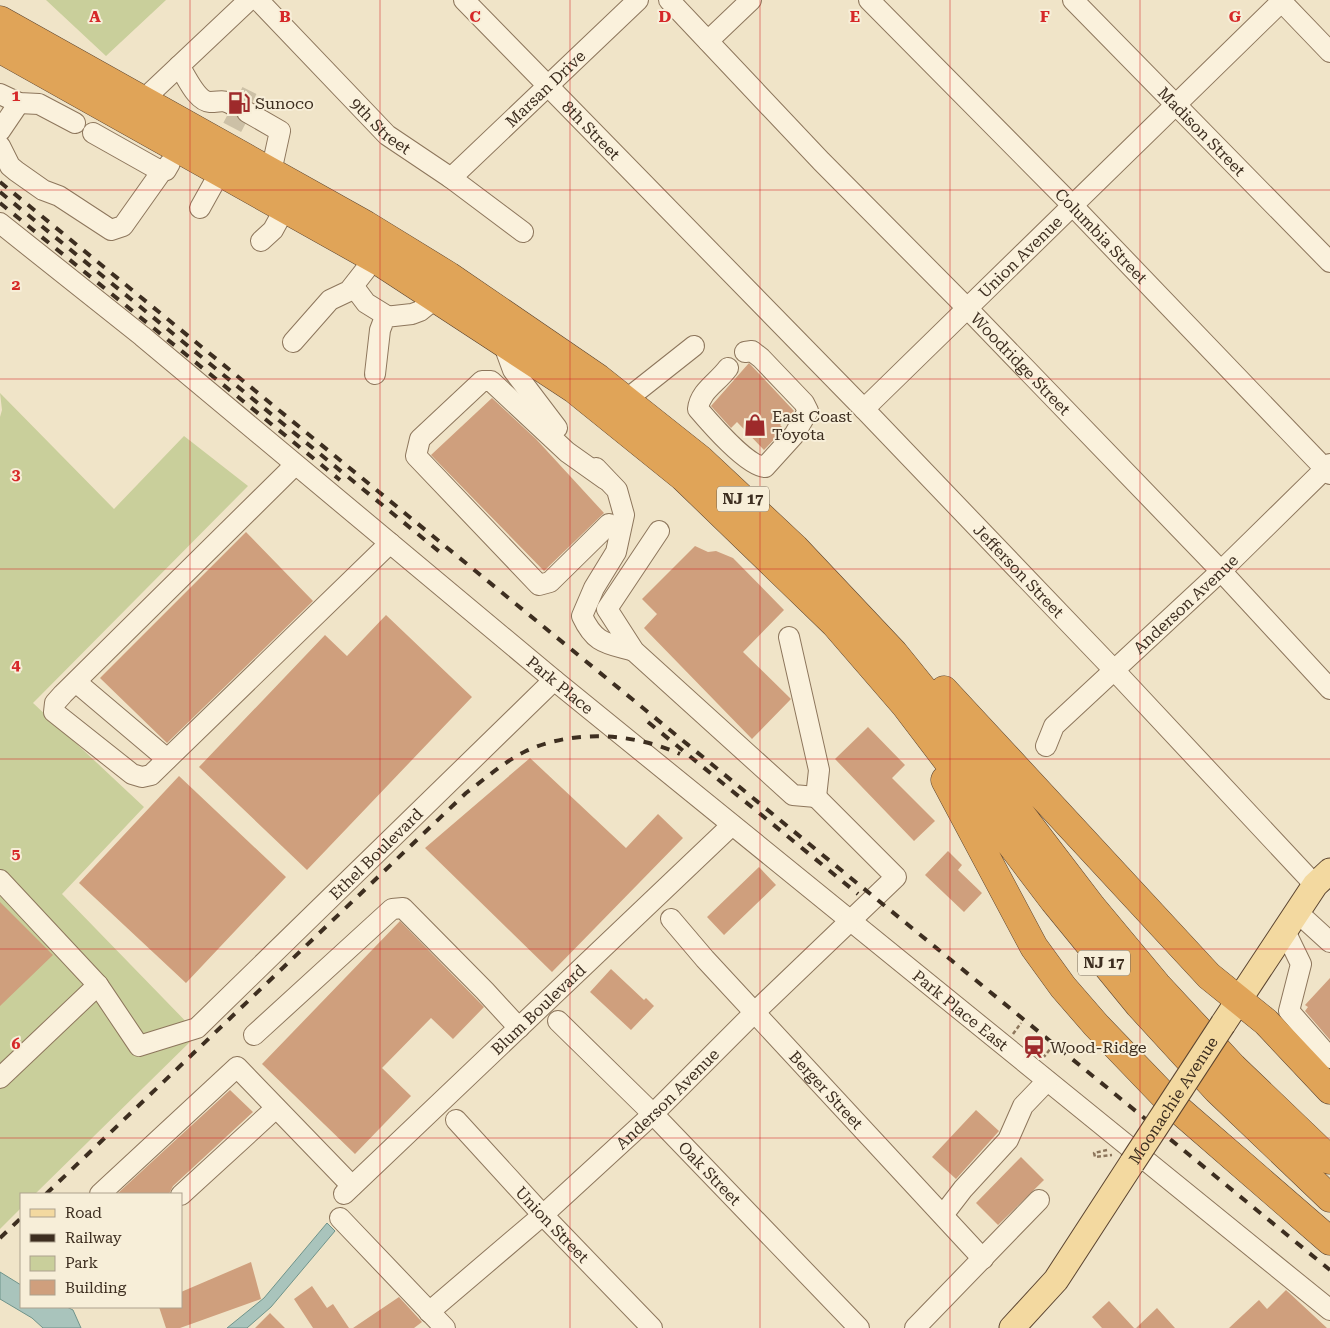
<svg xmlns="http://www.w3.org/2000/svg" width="1330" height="1328" viewBox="0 0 1330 1328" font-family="'Roboto Serif',serif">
<rect width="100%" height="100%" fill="#f0e4c8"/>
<path fill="#c9cf9b" d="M46 0H166L106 56Z
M0 393 114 509 184 436 248 486 33 703 144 807 62 894 198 1034 35 1194H21V1208L0 1229V417L2 410Z"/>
<path fill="#a9c4bc" stroke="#6f938a" d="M327 1223 335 1231 271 1307 247 1328H227L264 1298Z
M0 1272 21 1285V1307H67L73 1310 81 1328H43L32 1318 0 1299Z"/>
<path fill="#cf9f7d" d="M749 363 794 411 780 425 784 429 764 450 737 422 731 428 711 406Z
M492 398 536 439 604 513 544 571 431 455Z
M246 532 313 601 167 743 100 678Z
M695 546 708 552 716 551 733 558 784 610 743 652 791 699 752 739 644 628 657 614 642 599Z
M386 615 472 697 307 870 199 767 325 635 347 656Z
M868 727 905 765 892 778 935 821 914 841 835 759Z
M530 758 626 848 658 814 683 838 552 972 425 848Z
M179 776 286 877 186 983 79 883Z
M948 851 962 865 958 870 982 893 964 912 925 875Z
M759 867 776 885 724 935 707 917Z
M0 902 53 955 0 1006Z
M400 921 484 1007 453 1039 431 1018 382 1068 411 1096 355 1154 262 1064Z
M611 969 644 1000 646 998 654 1006 631 1030 590 992Z
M1330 978V1040L1305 1011 1308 1007 1305 1005Z
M230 1090 253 1112 173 1186 169 1194H117Z
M976 1110 999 1131 956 1179 932 1157Z
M1021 1157 1044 1180 998 1225 976 1203Z
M251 1262 261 1299 180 1328H166L159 1307H181V1292Z
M312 1286 327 1308 333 1304 349 1328H313L294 1299Z
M1286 1290 1327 1328H1229L1259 1300 1267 1309Z
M399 1297 422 1322 414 1328H353Z
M1109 1301 1134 1328H1102L1092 1317Z
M1157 1308 1175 1328H1136Z
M270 1313 285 1328H255Z"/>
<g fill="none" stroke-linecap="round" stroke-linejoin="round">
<path stroke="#ccc0a6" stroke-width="20" stroke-dasharray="20 10" stroke-linecap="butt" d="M238 96 252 103
M228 114 251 126"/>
<defs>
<g id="minor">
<path id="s1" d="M258 0 387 135 451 178 523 232"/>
<path id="s2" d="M464 0 864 409 1114 670 1315 885"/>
<path id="s3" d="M669 0 821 161 967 308 1221 571 1330 689"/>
<path id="s4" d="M869 0 1072 205 1330 474"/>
<path id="s5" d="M1073 0 1330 262"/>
<path d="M1280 0 1330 52"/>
<path d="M708 41 751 0"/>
<path d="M179 66C187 77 196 101 210 102 222 102 222 99 233 105"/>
<path d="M0 94 19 103 39 104 75 123"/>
<path d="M143 100 249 0"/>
<path d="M247 112 280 131 271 172"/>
<path d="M0 131 19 103"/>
<path d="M93 133 157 169 166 170 170 163"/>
<path d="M0 146 10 166 16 171 43 190 59 196 111 230 123 226 162 171"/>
<path id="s6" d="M451 178 638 0"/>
<path d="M200 208 220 172"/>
<path id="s7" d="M0 223 142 336 554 680 1330 1310"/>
<path d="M261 241 273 230 285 208"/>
<path d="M354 287 366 303 387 316"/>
<path d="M502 340 513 370 557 428"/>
<path d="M293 342 330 300 349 291 374 259"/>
<path d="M728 368C717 383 700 391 698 409 710 423 747 466 765 467L794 435 808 411 804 403 761 358 752 351 745 352"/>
<path d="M375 374 380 330 385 317 412 314 420 311 436 298"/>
<path d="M627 399 694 346"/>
<path id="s8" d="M864 409 1283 0"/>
<path d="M295 465 63 694 55 703 54 712 132 774 142 777 151 775 390 543"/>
<path d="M596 468 617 490 624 515 616 552 594 588 582 616C595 644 606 643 634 651"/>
<path d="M605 479 567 452 491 381H482L420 439 416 456 539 585 550 582 609 524"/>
<path d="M659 531 607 609 634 651 793 795 816 797"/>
<path d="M789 637 819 770 816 797"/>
<path d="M76 682 167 759"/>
<path id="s9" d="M1046 746 1054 726 1221 571 1330 464"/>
<path d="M0 880 98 985"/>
<path d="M1297 912 1330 942"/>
<path id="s10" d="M671 919 705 959 983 1259"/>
<path d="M1285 931 1301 964 1289 1011 1330 1058"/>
<path id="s11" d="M558 1021 653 1114 859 1328"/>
<path d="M254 1035 392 909 403 908 485 991 519 1028"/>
<path id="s12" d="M0 1078 98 985 139 1046 197 1028 554 680"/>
<path id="s13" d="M456 1120 540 1212 652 1328"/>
<path d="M100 1194 237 1067 352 1186"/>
<path id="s14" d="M344 1194 732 825"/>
<path d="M181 1195 276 1108"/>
<path d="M943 1215 963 1189 1008 1140 1023 1106 1047 1081"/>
<path d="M340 1218 445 1328"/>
<path id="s15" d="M429 1312 544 1214 653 1114 756 1011 896 877 816 797"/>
<path d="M915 1328 1039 1200"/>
</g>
<path id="major" d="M1223 1024 1315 885 1330 871
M1012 1328 1056 1280 1132 1163"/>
<path id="highway" d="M0 20 366 225 449 276 598 378 700 459 795 548 894 653 966 742 1092 907 1157 985 1233 1067 1330 1160
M0 49 380 262 574 389 683 477 835 624 905 705 1054 901 1139 1005 1217 1090 1330 1198
M944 690 1209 976 1266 1022 1330 1090
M945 780 1034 947 1063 987 1096 1025 1171 1103 1330 1241"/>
</defs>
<use href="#minor" stroke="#8d765c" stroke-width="22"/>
<use href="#major" stroke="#5b4430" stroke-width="27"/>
<use href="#highway" stroke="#5b4430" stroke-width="29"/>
<path stroke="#8d765c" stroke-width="2.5" stroke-dasharray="4 2.5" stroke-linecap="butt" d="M1013 1034 1021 1023
M1043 1058 1051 1048
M1107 1150 1094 1153 1095 1157 1112 1155"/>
<use href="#minor" stroke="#faf1dc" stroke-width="20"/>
<use href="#major" stroke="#f3d9a0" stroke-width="25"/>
<use href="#highway" stroke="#e0a458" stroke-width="28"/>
<path stroke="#3d2e20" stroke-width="4" stroke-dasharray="9 9" stroke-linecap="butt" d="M0 182 1330 1270
M0 192 441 553
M0 203 340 480
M648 722 858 894
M46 1194 466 793C486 778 504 762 526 751 574 729 633 733 680 754
M0 1238 21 1218"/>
<defs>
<g id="major-bridge">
<path id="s16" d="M1132 1163 1223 1024"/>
</g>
</defs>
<use href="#major-bridge" stroke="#5b4430" stroke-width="27" stroke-linecap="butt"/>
<use href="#major-bridge" stroke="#f3d9a0" stroke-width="25"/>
</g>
<path fill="none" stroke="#d62828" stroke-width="1" stroke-opacity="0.55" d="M190 0V1328M380 0V1328M570 0V1328M760 0V1328M950 0V1328M1140 0V1328M0 190H1330M0 379H1330M0 569H1330M0 759H1330M0 949H1330M0 1138H1330"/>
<defs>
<symbol id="fuel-bare" viewBox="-9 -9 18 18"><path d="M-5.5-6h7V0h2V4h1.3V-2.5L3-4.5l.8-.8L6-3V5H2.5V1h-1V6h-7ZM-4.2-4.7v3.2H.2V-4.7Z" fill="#9e2a2b" stroke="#f7eed8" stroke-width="2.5" paint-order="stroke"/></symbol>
<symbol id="shop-bare" viewBox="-9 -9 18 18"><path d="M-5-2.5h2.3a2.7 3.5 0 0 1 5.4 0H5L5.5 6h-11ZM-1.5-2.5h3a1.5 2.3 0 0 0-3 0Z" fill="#9e2a2b" stroke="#f7eed8" stroke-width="2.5" paint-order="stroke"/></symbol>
<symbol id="station-bare" viewBox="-9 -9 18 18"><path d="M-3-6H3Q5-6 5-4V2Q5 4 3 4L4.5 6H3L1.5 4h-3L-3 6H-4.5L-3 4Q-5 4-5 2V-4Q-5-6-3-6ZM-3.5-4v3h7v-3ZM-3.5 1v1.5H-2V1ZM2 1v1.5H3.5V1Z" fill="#9e2a2b" stroke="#f7eed8" stroke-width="2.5" paint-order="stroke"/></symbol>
</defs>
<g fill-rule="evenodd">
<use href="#fuel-bare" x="223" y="87" width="32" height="32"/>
<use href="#shop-bare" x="739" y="409" width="32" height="32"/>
<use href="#station-bare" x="1018" y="1031" width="32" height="32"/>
</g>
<g text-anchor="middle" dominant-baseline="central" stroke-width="4" stroke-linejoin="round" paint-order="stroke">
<g fill="#f7eed8" stroke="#756857" stroke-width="1">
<rect x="717" y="486.5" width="52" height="25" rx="4"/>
<rect x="1078" y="950.5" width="52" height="25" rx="4"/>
</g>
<g font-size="15" font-weight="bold" fill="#3d2e20">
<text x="743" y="499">NJ 17</text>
<text x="1104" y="963">NJ 17</text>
</g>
<g font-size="16" fill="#3d2e20" stroke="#f7eed8">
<text stroke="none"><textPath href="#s6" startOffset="130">Marsan Drive</textPath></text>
<text stroke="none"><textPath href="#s1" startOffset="176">9th Street</textPath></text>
<text stroke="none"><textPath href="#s5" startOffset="184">Madison Street</textPath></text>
<text stroke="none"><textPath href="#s2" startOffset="182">8th Street</textPath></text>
<text stroke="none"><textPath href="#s4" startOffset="331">Columbia Street</textPath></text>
<text stroke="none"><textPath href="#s8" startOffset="218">Union Avenue</textPath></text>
<text stroke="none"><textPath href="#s3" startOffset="506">Woodridge Street</textPath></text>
<text stroke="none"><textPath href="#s2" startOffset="796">Jefferson Street</textPath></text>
<text stroke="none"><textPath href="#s9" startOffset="201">Anderson Avenue</textPath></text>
<text stroke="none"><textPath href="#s7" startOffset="726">Park Place</textPath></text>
<text stroke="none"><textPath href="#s12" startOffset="519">Ethel Boulevard</textPath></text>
<text stroke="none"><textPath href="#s14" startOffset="268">Blum Boulevard</textPath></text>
<text stroke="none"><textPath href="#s7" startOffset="1242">Park Place East</textPath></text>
<text stroke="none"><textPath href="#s10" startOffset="231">Berger Street</textPath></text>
<text stroke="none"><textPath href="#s15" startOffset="320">Anderson Avenue</textPath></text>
<text stroke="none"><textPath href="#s16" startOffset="75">Moonachie Avenue</textPath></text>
<text stroke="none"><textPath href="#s11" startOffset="215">Oak Street</textPath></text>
<text stroke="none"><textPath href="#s13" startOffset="142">Union Street</textPath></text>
</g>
<g font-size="16" fill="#3d2e20" stroke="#f7eed8" text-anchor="start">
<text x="255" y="103">Sunoco</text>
<text x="772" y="416">East Coast<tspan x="772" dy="18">Toyota</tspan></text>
<text x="1050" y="1047">Wood-Ridge</text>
</g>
</g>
<g font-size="16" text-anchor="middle" font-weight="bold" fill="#d62828" stroke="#f7eed8" stroke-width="4" stroke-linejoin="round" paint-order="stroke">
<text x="95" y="22">A</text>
<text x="285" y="22">B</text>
<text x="475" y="22">C</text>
<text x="665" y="22">D</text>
<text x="855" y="22">E</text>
<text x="1045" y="22">F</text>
<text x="1235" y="22">G</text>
<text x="16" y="101">1</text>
<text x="16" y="290">2</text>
<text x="16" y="480">3</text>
<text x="16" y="670">4</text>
<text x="16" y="859">5</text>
<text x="16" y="1049">6</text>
</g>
<rect x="20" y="1193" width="162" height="115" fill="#f7eed8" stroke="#ada18e"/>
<rect x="30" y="1209" width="25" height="8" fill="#f3d9a0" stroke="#ada18e"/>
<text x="65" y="1218" font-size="15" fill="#3d2e20">Road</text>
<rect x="30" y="1234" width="25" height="8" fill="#3d2e20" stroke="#ada18e"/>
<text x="65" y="1243" font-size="15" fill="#3d2e20">Railway</text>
<rect x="30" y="1256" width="25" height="15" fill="#c9cf9b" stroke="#ada18e"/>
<text x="65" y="1268" font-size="15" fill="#3d2e20">Park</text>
<rect x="30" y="1280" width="25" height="15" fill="#cf9f7d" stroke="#ada18e"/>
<text x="65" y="1293" font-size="15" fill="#3d2e20">Building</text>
</svg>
